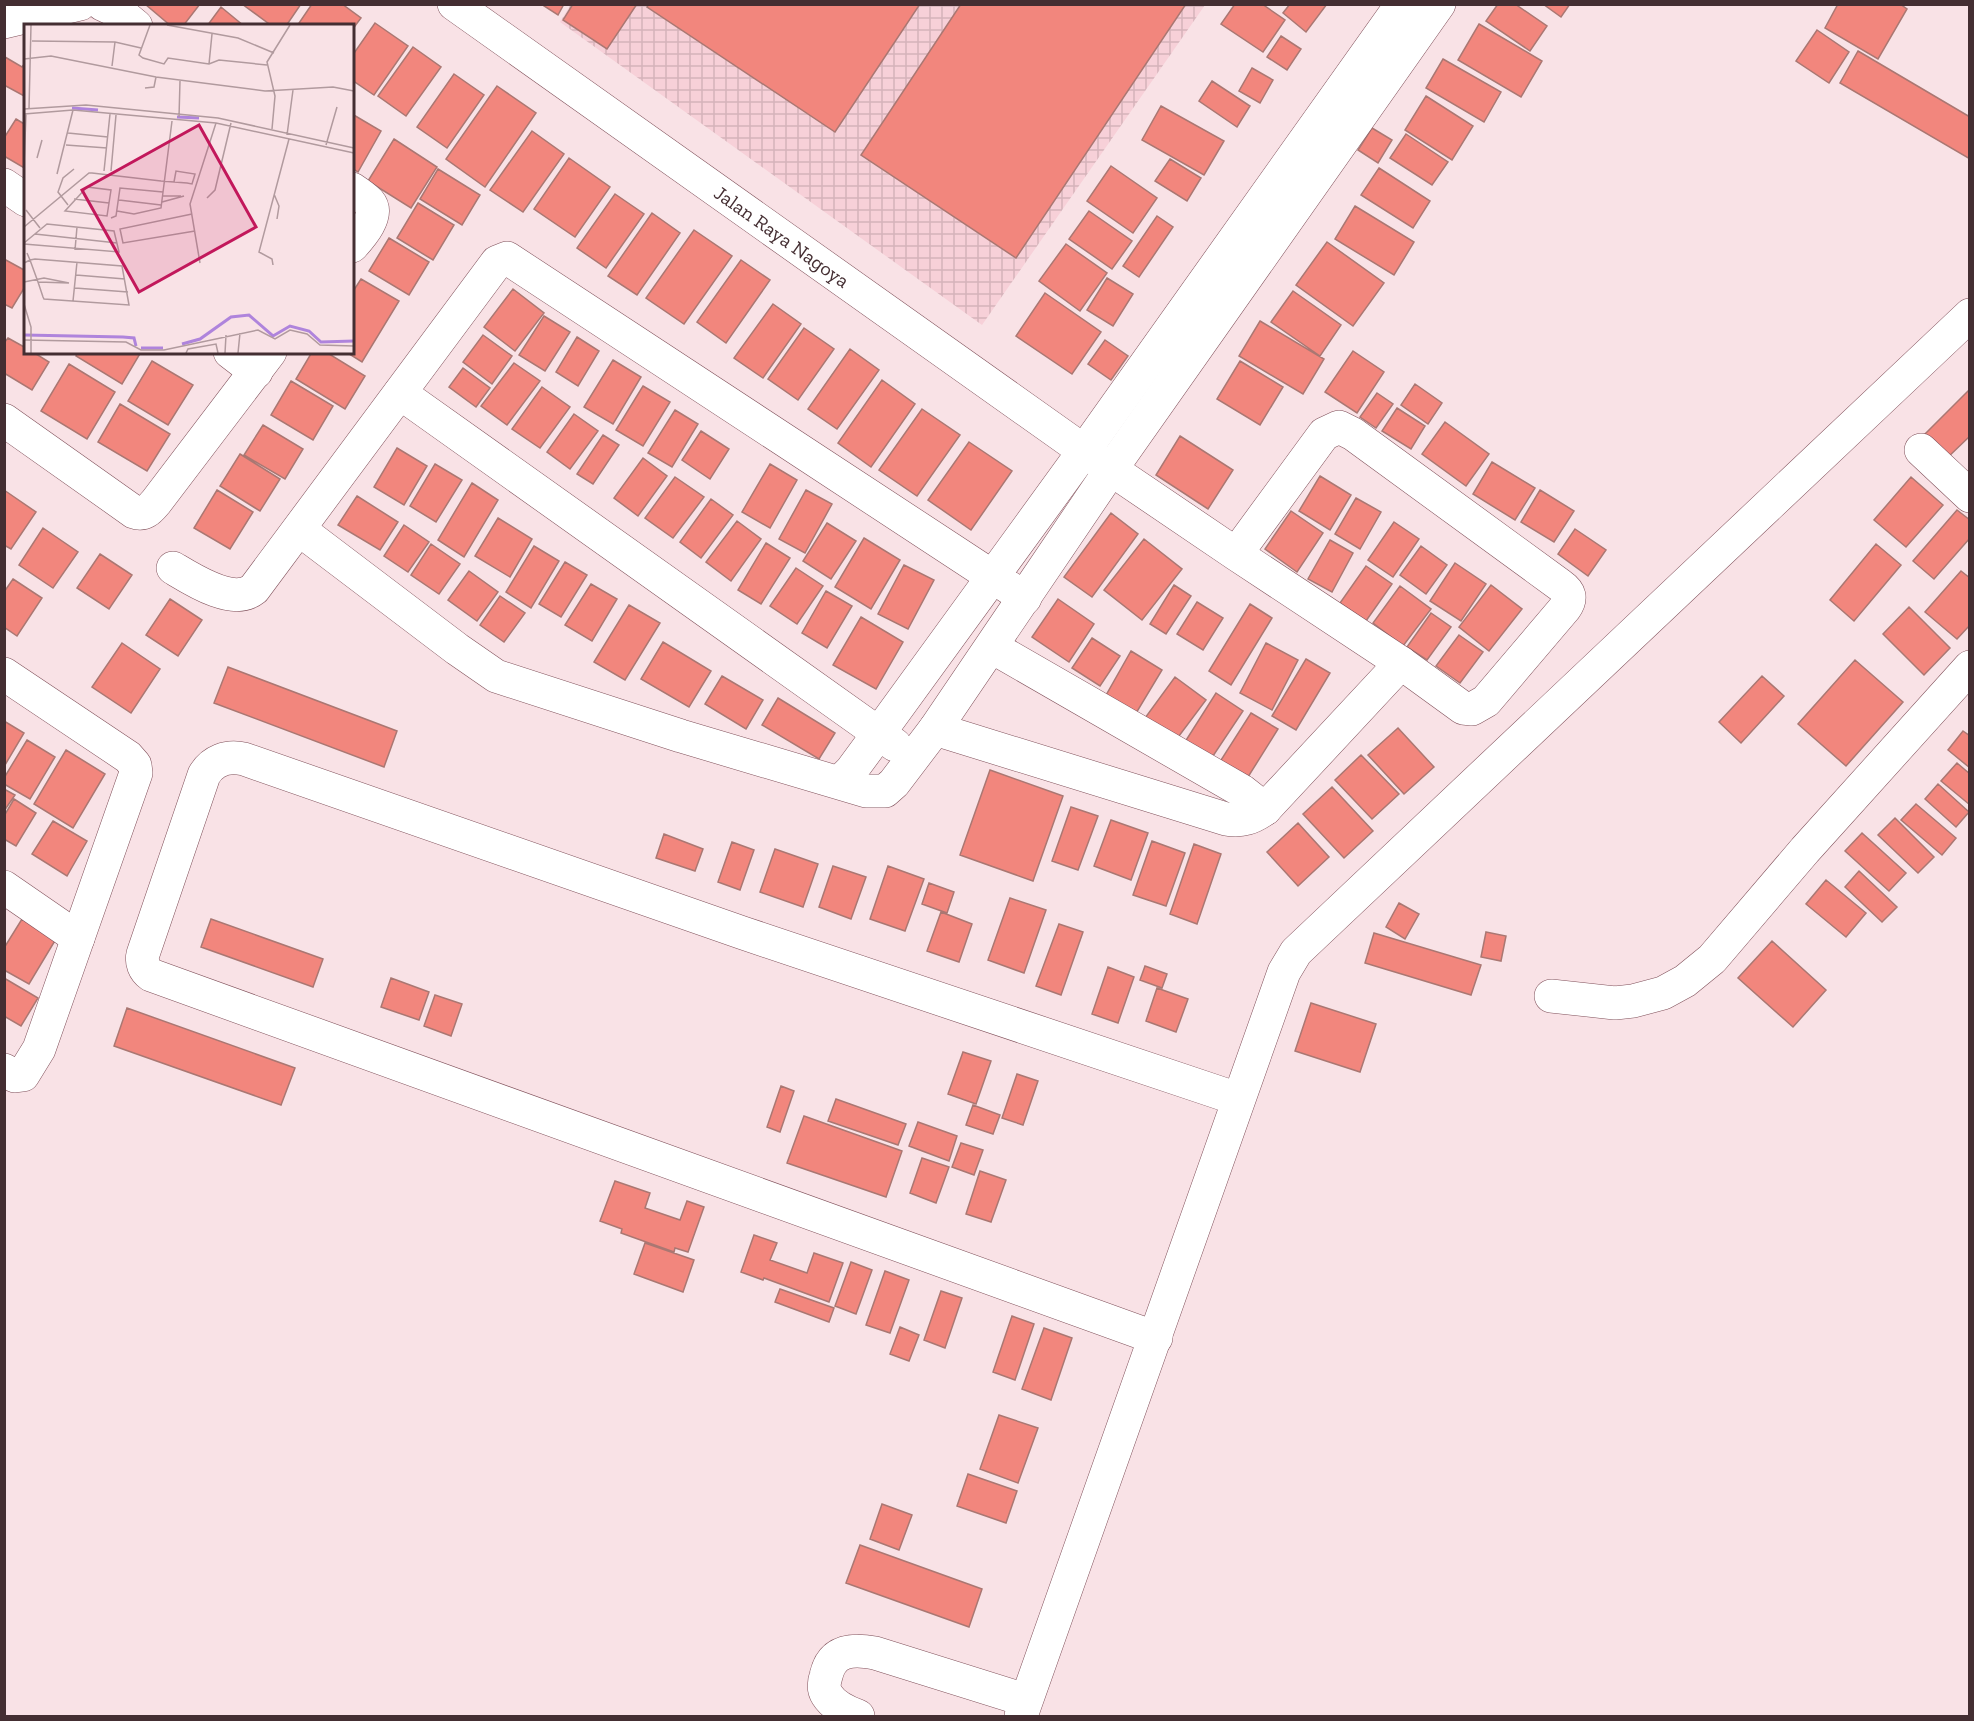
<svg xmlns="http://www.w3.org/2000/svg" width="1974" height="1721" viewBox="0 0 1974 1721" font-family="'Zilla Slab',serif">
<defs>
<pattern id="industrial-grid" width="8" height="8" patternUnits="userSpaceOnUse" patternTransform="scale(1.5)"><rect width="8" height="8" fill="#f7d0d8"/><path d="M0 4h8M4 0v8" fill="none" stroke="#d5b3ba"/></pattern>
</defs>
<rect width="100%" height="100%" fill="#f9e2e6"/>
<path fill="url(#industrial-grid)" d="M571 4 1205 5 982 325 560 22Z"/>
<path fill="#f2867d" stroke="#aa7772" stroke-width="1.5" d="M145 4H200L183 26H171Z
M242 4H301L286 26H272Z
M312 4H342L361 18 352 30V26H297Z
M541 4H564L558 15Z
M573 4H637L607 49 563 20Z
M649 4H920L835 132 647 7Z
M961 4H1186L1016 258 861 155Z
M1235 4H1262L1285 20 1263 52 1221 24Z
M1290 4H1327L1306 32 1283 13Z
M1498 4H1515L1547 26 1530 51 1486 21Z
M1543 4H1570L1561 17Z
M1838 4H1900L1907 9 1878 59 1825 28Z
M221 7 244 26H207Z
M375 23 408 46 374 95 352 80V56Z
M1479 24 1542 61 1521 97 1458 60Z
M1817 30 1849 52 1829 83 1796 61Z
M1281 36 1301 49 1287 70 1267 57Z
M413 47 441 67 406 116 378 96Z
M1858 51 1970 117V159L1840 83Z
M5 57 22 67 26 62V97L4 85Z
M1443 59 1501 92 1484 122 1426 88Z
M1252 68 1273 80 1260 103 1239 91Z
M454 74 484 95 447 148 417 127Z
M1212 81 1250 106 1237 127 1199 101Z
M497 86 536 113 485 187 446 159Z
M1426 96 1473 126 1452 160 1405 130Z
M1161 106 1224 141 1204 175 1142 140Z
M352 114 381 131 358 172 352 168Z
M16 119 26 125V169L4 156V138Z
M1372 128 1392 140 1378 163 1358 150Z
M532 131 564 154 523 212 490 190Z
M1406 134 1448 162 1432 185 1390 158Z
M394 139 437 167 411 208 368 181Z
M569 158 610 187 575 237 534 209Z
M1170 159 1201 178 1187 201 1155 181Z
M1111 166 1157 198 1133 233 1087 201Z
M1379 168 1430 201 1413 228 1361 195Z
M438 169 480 195 462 225 420 199Z
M615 194 644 214 606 268 577 248Z
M418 203 454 225 433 260 397 238Z
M1355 206 1414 242 1394 275 1335 239Z
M1089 211 1132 241 1112 269 1069 239Z
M652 213 680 233 637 295 608 276Z
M1157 216 1173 227 1139 277 1123 266Z
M694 230 732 256 684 324 646 298Z
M389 238 429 262 409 295 369 271Z
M1327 242 1384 283 1353 326 1296 285Z
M1066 244 1107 273 1080 311 1039 281Z
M4 259 26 271V285L12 308 4 304Z
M741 260 770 280 726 343 697 322Z
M1107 278 1133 294 1113 326 1087 310Z
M361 279 399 301 362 362 346 352H352V293Z
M513 289 544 313 515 351 484 327Z
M1293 291 1341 325 1320 356 1271 322Z
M1045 293 1101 332 1072 374 1016 336Z
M773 304 801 324 763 378 734 358Z
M544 316 570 332 545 371 519 355Z
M1260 321 1324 359 1303 394 1239 356Z
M804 328 834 349 798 400 768 379Z
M483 335 512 356 492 384 463 362Z
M577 337 599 351 578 386 556 372Z
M8 338 26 348V352H33L49 362 32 390 4 373V343Z
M1105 340 1128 356 1111 380 1088 364Z
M850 349 879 370 837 429 808 409Z
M1353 351 1384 372 1357 413 1325 392Z
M78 352H141L122 384 76 356Z
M312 352H326L365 376 345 409 296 379Z
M613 360 641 377 613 424 584 407Z
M152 361 193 385 168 425 128 401Z
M1240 361 1283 387 1260 425 1217 399Z
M514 363 540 381 507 425 481 406Z
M69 364 115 392 87 439 41 411Z
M463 368 490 388 476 407 449 387Z
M882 380 915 404 871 467 838 443Z
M291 381 333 406 313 440 271 415Z
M1415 384 1442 403 1428 424 1401 405Z
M643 386 670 402 643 446 616 430Z
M542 387 570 407 540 448 512 429Z
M1968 391 1970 393V436L1945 460 1922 437Z
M1377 393 1393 404 1376 428 1360 417Z
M120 404 170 434 147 471 98 442Z
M1397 408 1425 426 1411 449 1382 431Z
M922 409 960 435 917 496 879 470Z
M675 410 698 424 672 467 648 453Z
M574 414 598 431 570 469 547 452Z
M1445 422 1489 454 1466 486 1422 454Z
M263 425 303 449 285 479 244 455Z
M701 431 729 449 710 479 682 460Z
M603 435 619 445 593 484 577 474Z
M1180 436 1233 470 1208 509 1156 475Z
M969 442 1012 471 971 530 928 500Z
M397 448 427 466 404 505 374 487Z
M240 454 280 479 260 511 220 486Z
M643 458 667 476 638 516 614 498Z
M1492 462 1535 488 1515 520 1473 494Z
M435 464 462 480 436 522 410 506Z
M770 464 797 480 770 528 742 512Z
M1320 476 1351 495 1330 530 1299 511Z
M675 477 704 497 673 538 645 518Z
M1911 477 1943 505 1906 547 1874 520Z
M472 483 498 500 464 557 438 540Z
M4 490 36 512 11 549 4 545Z
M217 490 253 512 230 549 194 528Z
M806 490 832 504 805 553 779 539Z
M1540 490 1574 511 1554 542 1521 522Z
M357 496 398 522 380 550 338 525Z
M1356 498 1381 512 1360 549 1335 534Z
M711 499 733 515 701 558 680 542Z
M1957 510 1970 520V538L1934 579 1913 561Z
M1291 511 1323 533 1297 572 1265 549Z
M1111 513 1138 534 1092 597 1064 577Z
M498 518 532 539 510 577 475 556Z
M737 521 761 539 731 581 706 562Z
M1394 522 1419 539 1393 577 1368 560Z
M827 523 856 541 831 579 803 561Z
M404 525 429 542 408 572 384 556Z
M43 528 78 552 53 588 19 565Z
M1575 529 1606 550 1588 576 1558 554Z
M864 538 900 560 871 609 835 587Z
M1144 539 1182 569 1142 620 1104 590Z
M1330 540 1353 553 1332 592 1308 579Z
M766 543 790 558 761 604 738 590Z
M431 544 460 564 439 594 411 575Z
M1876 544 1901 565 1854 621 1830 600Z
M534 546 559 561 531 608 506 592Z
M1421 546 1447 565 1426 594 1400 575Z
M100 554 132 575 109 609 77 588Z
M565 562 587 575 561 617 539 604Z
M1455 563 1486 584 1461 621 1430 601Z
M904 565 934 580 908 629 878 614Z
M1366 566 1392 584 1366 621 1340 603Z
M796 568 823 586 797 624 770 606Z
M469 571 498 592 477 621 448 600Z
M1961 571 1970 578V625L1957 639 1925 612Z
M13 579 42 598 17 636 4 627V592Z
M591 584 617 599 592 641 565 625Z
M1174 585 1191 596 1166 634 1150 624Z
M1491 585 1522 609 1489 651 1459 627Z
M1400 586 1431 609 1403 646 1373 623Z
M826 591 852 606 827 648 802 633Z
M500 596 525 613 504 642 480 625Z
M170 599 202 620 178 656 146 635Z
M1058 599 1094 624 1069 662 1032 637Z
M1197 602 1223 618 1203 650 1177 634Z
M1250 604 1272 618 1231 685 1209 671Z
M629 605 660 623 625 680 594 662Z
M1909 607 1950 648 1924 675 1883 634Z
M1431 613 1451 627 1427 660 1407 647Z
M861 617 903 642 876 689 833 665Z
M1459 635 1483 652 1460 683 1436 666Z
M1092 638 1120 656 1100 686 1072 668Z
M663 642 711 671 689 707 641 679Z
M122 643 160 669 131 713 92 687Z
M1266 643 1298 660 1272 710 1240 693Z
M1131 651 1162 670 1135 715 1105 697Z
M1306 659 1330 673 1296 730 1272 716Z
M1855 660 1903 702 1846 766 1798 724Z
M228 667 397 731 384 767 214 703Z
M722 676 763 700 746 729 705 704Z
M1762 676 1784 696 1741 743 1719 722Z
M1175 677 1206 700 1176 740 1145 718Z
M1216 693 1243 711 1209 762 1183 745Z
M778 698 835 733 819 759 762 725Z
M1251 713 1278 729 1243 785 1216 768Z
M4 721 24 733 5 765H4Z
M1398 728 1434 767 1404 794 1368 755Z
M1963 731 1970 736V768L1948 750Z
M27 740 55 757 30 799 4 784V778Z
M66 750 105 774 73 828 34 804Z
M1361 755 1399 794 1372 819 1335 780Z
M1957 763 1970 774V805L1941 781Z
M990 770 1063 796 1033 881 960 855Z
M1938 784 1969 812 1956 827 1925 799Z
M1332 787 1373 831 1344 858 1303 814Z
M4 789 15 795 4 811Z
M14 799 36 813 16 846 4 839V816Z
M1916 804 1956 838 1942 855 1901 820Z
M1071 807 1098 816 1078 870 1052 861Z
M1895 818 1934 857 1918 873 1878 835Z
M1111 820 1148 833 1131 880 1094 866Z
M53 821 87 841 67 876 32 854Z
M1298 823 1329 857 1298 886 1267 852Z
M1862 833 1906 873 1889 891 1845 851Z
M664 834 703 849 695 871 656 858Z
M1152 841 1185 853 1166 906 1133 895Z
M732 842 754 850 740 890 718 882Z
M1194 844 1221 854 1197 924 1170 914Z
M775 849 818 864 803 907 760 892Z
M833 866 866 877 851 919 819 907Z
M888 866 924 879 905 931 870 919Z
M1859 871 1897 907 1882 922 1845 887Z
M1826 880 1866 913 1846 937 1806 904Z
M929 883 954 892 947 913 922 904Z
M1010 898 1046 910 1024 973 988 960Z
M1399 903 1419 914 1405 939 1386 927Z
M941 912 972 924 959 962 927 951Z
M22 919 56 939 29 984 4 970V948Z
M211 919 323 959 313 987 201 947Z
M1059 924 1083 932 1061 995 1036 986Z
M1486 932 1506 936 1501 961 1481 957Z
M1374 933 1481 965 1471 995 1365 963Z
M1772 941 1826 990 1793 1027 1738 978Z
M1145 966 1167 974 1162 988 1140 980Z
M1108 967 1134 977 1118 1023 1092 1014Z
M4 978 38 998 21 1026 4 1016Z
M391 978 429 992 419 1020 381 1007Z
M1157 988 1188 999 1176 1032 1146 1021Z
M435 995 462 1004 451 1036 424 1026Z
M1311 1003 1376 1024 1360 1072 1295 1051Z
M127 1008 295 1068 281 1105 114 1046Z
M963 1052 991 1061 976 1104 948 1094Z
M1017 1074 1038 1081 1023 1125 1002 1118Z
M781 1086 794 1091 780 1132 767 1127Z
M836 1099 906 1124 898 1145 828 1121Z
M973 1105 1000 1115 993 1134 966 1125Z
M804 1116 902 1151 886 1197 787 1163Z
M918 1122 957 1136 949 1161 909 1146Z
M961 1143 983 1150 974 1175 952 1167Z
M922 1158 949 1167 936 1203 910 1193Z
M980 1171 1006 1180 991 1222 966 1214Z
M615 1181 650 1193 645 1208 680 1220 687 1201 704 1207 688 1252 675 1248 674 1252 621 1233 622 1229 600 1221Z
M754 1235 777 1243 770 1260 807 1273 814 1253 843 1263 829 1302 764 1278 763 1280 741 1272Z
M645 1243 694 1260 683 1292 634 1274Z
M851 1262 872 1270 856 1314 835 1306Z
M885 1271 909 1280 890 1333 866 1325Z
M780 1289 834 1308 829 1322 775 1302Z
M941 1291 962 1298 945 1348 924 1340Z
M1012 1316 1034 1324 1015 1380 993 1372Z
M900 1327 919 1335 909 1361 890 1354Z
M1044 1328 1072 1338 1051 1400 1022 1389Z
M999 1415 1038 1428 1018 1483 980 1469Z
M968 1474 1017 1491 1006 1523 957 1506Z
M882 1504 912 1515 899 1550 870 1539Z
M860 1545 982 1589 969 1627 846 1583Z"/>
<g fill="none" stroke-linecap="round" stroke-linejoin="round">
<defs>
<g id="minor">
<path d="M102 4 119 12 136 26"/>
<path id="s1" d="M454 4 1084 451 1236 554 1401 663 1463 708 1472 709 1486 701 1565 608C1572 598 1570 592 1560 585L1353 434 1339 427 1324 434 1236 554"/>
<path d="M4 22 80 4"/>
<path d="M4 185 26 200"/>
<path d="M352 189C358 193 364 197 369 202 380 215 361 236 352 246"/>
<path d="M230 352 256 372"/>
<path d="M400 393 895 745"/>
<path d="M4 420 134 512C145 516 150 509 156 502L270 352"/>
<path d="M1921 450 1970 496"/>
<path d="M300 530 457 649 496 676 681 736 866 791H885L894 783 935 729 1112 468 1439 4"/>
<path d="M173 568C193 580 233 606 254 589L497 262 507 258 1025 598"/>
<path d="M992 647 1242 791 1265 809"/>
<path d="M4 674 128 757 135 765 136 773 39 1049 23 1075 15 1076 4 1070"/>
<path d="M935 729 1226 819C1242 822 1252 818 1265 809L1401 663"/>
<path d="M840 782 851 771 879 733 1084 451 1402 4"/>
<path d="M4 887 78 938"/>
<path d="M1551 996 1615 1003 1633 1001 1663 993 1685 981 1712 959 1805 850 1970 667"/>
<path d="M1156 1338 151 975C144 970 141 962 143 954L204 775C212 761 227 755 244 759L743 933 1238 1099"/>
<path d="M858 1716C847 1712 833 1705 827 1695 823 1689 824 1682 826 1676 832 1649 853 1649 875 1653L1025 1700"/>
<path d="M1021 1716 1284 972 1296 952 1970 315"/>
</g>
</defs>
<use href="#minor" stroke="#80515b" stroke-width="34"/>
<use href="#minor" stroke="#fff" stroke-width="33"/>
</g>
<g text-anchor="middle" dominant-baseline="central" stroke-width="6" stroke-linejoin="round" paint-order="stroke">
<g font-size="20" fill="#442e32" stroke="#fff">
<text stroke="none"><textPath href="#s1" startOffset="402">Jalan Raya Nagoya</textPath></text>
</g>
</g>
<g transform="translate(24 24)">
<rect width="330" height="330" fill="#f9e2e6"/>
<path fill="none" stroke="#af84dc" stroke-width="3" d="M48 84 74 86M153 93 175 94M0 311 99 313 110 314 112 322M158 320 176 315 207 293 225 291 249 312 266 302 285 307 297 318 330 317M117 324H139"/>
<path fill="none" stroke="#b19a9e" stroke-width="1.5" d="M126 1 115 31 119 34 140 40 144 34 185 40 195 36 243 41M143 1 214 14 250 29M8 17 91 18 117 24M0 35 27 32 132 53 241 67 309 63 330 67M185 40 188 10M88 42 91 18M121 64 130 63 132 53M0 85 62 81 194 94 330 124M5 85 7 1M0 90 49 86 192 99 330 129M155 93 156 57M248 105 251 72 243 38 266 1M44 109 84 113M263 111 269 66M42 121 83 124M302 121 313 83M13 134 18 116M0 141 2 90M80 147 86 90M87 147 92 91M33 150 49 86M63 163 87 166 83 192 41 187ZM250 170 255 182 253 195M138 172H157M183 174 191 166 207 99M50 175 85 179M95 176 137 181M138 178 160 172M44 181 34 168 39 154 50 145M2 186 16 204M93 187 110 190 137 184 148 97M168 190 96 205 99 219 171 207M87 194 92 192 96 164 139 168M0 203 65 149H68L137 157 163 159 168 160 171 150 152 147 150 158M11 210 93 219M0 219 23 200 90 207 95 228 0 220M51 226 53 203M0 239 6 236 11 235 98 242 105 281 20 275 19 273 14 258 6 236 3 229M176 239 166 180 192 99M249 241 248 235 235 228 265 115M52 251 101 255M0 258 20 254 45 259M14 258 45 259M51 264 104 268M49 277 53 238M0 280 7 303V329M0 316 102 318 117 326H140L234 306 251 315 266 306 283 310 296 321 330 322M162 329 164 325 192 320 194 329M201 329 202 311M214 329 216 309"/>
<path fill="#c2185b" fill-opacity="0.15" stroke="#c2185b" stroke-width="3" d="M175 101 232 203 115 268 58 166Z"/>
<rect width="330" height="330" fill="none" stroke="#442e32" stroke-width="3"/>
</g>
<rect width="1974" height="1721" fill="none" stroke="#442e32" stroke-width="12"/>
</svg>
